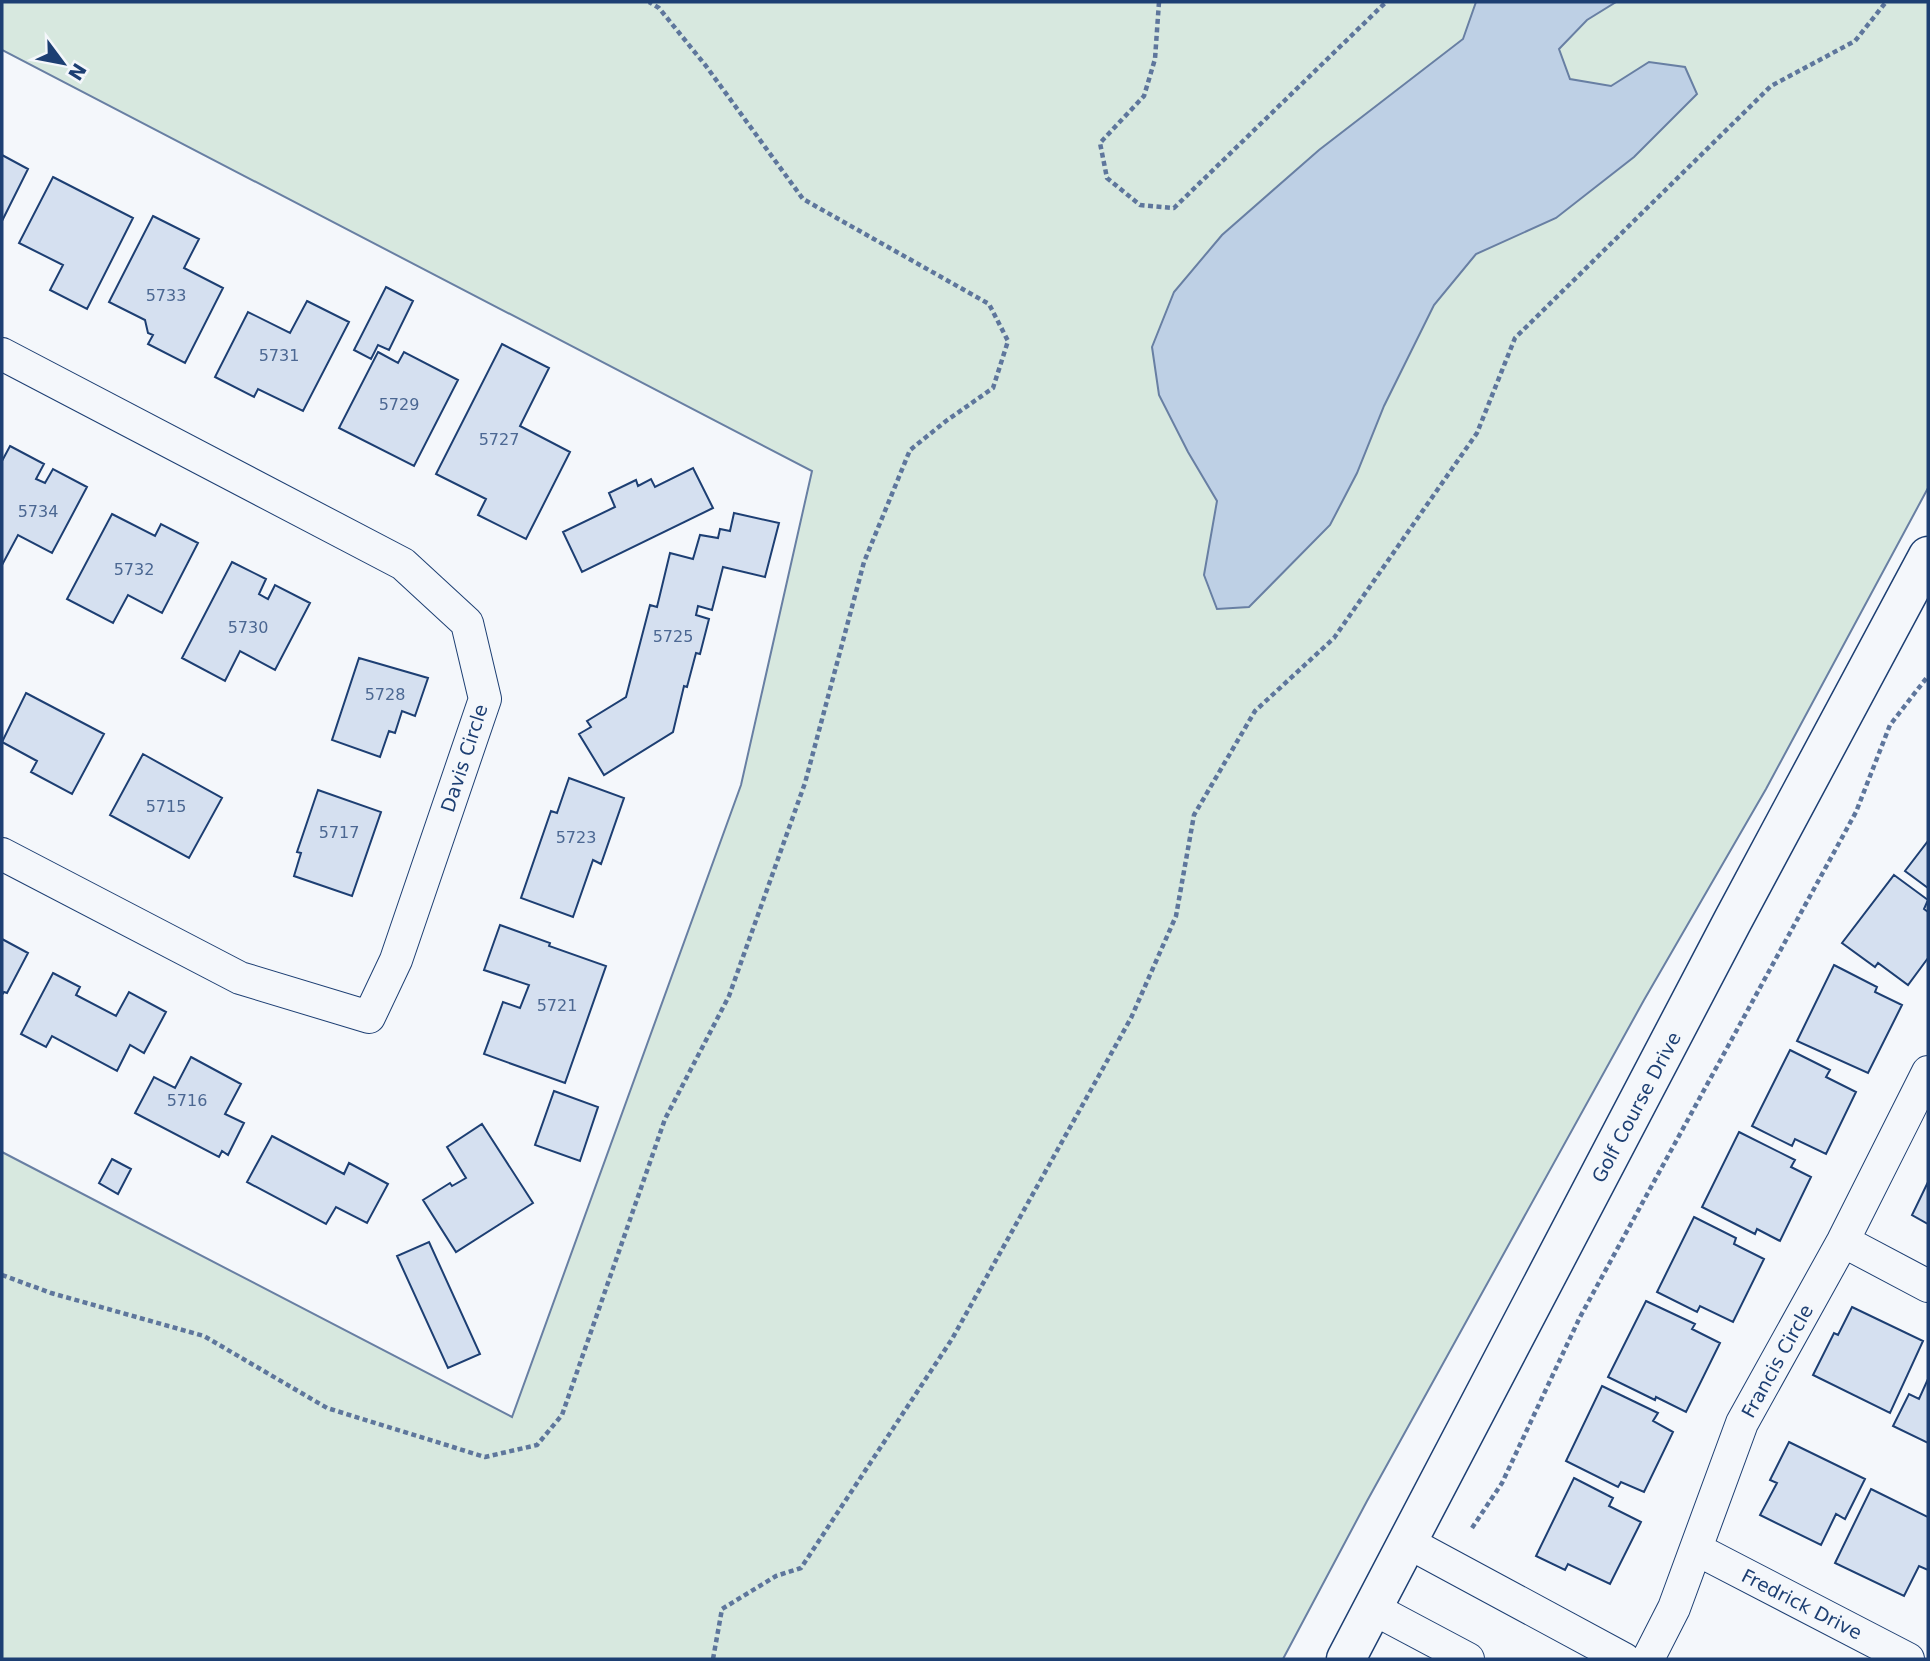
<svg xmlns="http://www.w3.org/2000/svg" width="1930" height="1661" viewBox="0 0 1930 1661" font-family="'DejaVu Sans',sans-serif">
<rect width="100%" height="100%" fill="#f4f7fb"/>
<path fill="#d7e8df" stroke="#687fa3" stroke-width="2" d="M2 2H1928V488L1766 789 1644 1000 1367 1501 1283 1659H2V1152L512 1417 741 785 812 471 2 50Z"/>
<path fill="#bed0e5" stroke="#687fa3" stroke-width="2" d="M1476 2H1616L1587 20 1559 49 1570 79 1611 86 1649 62 1685 67 1697 94 1634 157 1556 218 1476 254 1434 305 1384 406 1357 473 1330 525 1249 607 1217 609 1204 575 1217 501 1188 452 1159 395 1152 347 1174 292 1222 235 1319 150 1463 39Z"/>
<path fill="#d5e0f0" stroke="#1d3f73" stroke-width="2" d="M2 155 28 169 2 221Z
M53 177 133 218 87 309 50 290 63 265 19 243Z
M153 216 199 239 184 268 223 288 185 363 148 344 153 335 148 333 145 320 109 302Z
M386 287 413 301 389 350 378 345 371 359 354 350Z
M307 301 349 322 303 411 258 389 254 397 215 377 248 312 290 333Z
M502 344 549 368 520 426 570 452 526 539 478 515 486 499 436 474Z
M378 352 398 363 404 352 458 380 414 466 339 428Z
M10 446 44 464 36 479 45 483 53 469 87 487 52 553 18 535 2 565V461Z
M693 468 713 508 582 572 563 532 615 507 609 493 636 480 638 486 651 479 655 487Z
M734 513 779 523 765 577 723 567 712 610 698 606 696 615 709 619 700 654 696 653 687 687 684 686 673 732 604 775 579 734 591 727 587 721 626 697 650 605 657 607 670 553 693 559 700 535 718 538 720 529 730 531Z
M112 514 155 536 161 524 198 543 162 613 128 595 113 623 67 599Z
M232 562 266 579 259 594 268 599 275 585 310 603 275 670 240 651 225 681 182 658Z
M359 658 428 678 415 716 402 711 395 733 389 731 380 757 332 740Z
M26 693 104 734 72 794 31 772 37 761 2 742Z
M143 754 222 798 189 858 110 815Z
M569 778 624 798 601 864 593 860 573 917 521 898 551 811 557 813Z
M318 790 381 812 352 896 294 876 301 853 297 852Z
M1928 841V888L1905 871Z
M1894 875 1928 900 1924 909 1928 912V958L1908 985 1878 963 1875 967 1842 943Z
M500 925 550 943 549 946 606 966 565 1083 484 1054 503 1002 520 1008 529 985 484 970Z
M2 939 28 953 7 993 4 992 2 995Z
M1834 965 1877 987 1875 992 1902 1005 1868 1073 1797 1041Z
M53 973 80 987 76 995 116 1016 129 992 166 1012 144 1053 130 1045 117 1071 52 1036 46 1047 21 1034Z
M1790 1050 1830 1070 1826 1077 1856 1092 1826 1154 1795 1139 1792 1146 1752 1126Z
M191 1057 241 1084 225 1114 244 1123 228 1155 222 1151 219 1157 135 1113 154 1077 175 1088Z
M554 1091 598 1107 580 1161 535 1145Z
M482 1124 533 1203 456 1252 423 1200 450 1183 452 1186 466 1178 447 1147Z
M1739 1132 1795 1160 1791 1167 1811 1177 1780 1241 1757 1229 1755 1234 1702 1207Z
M272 1136 344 1174 349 1163 388 1184 367 1223 336 1207 326 1224 247 1182Z
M112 1159 131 1169 118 1194 99 1183Z
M1928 1182V1224L1912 1215Z
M1694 1217 1736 1238 1734 1244 1764 1259 1733 1322 1700 1306 1697 1312 1657 1292Z
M429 1242 480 1354 448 1368 397 1256Z
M1646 1301 1695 1324 1692 1329 1720 1343 1686 1412 1656 1397 1655 1400 1608 1377Z
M1852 1307 1923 1341 1890 1413 1813 1375 1834 1333 1838 1335Z
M1928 1379V1443L1893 1426 1909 1394 1919 1399Z
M1602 1386 1658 1413 1653 1421 1673 1432 1644 1492 1621 1482 1618 1487 1566 1461Z
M1789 1442 1865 1479 1845 1519 1836 1514 1821 1545 1760 1515 1777 1483 1770 1480Z
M1574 1478 1613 1498 1609 1506 1641 1522 1610 1584 1568 1564 1565 1570 1536 1556Z
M1871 1489 1928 1517V1570L1919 1566 1904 1596 1835 1563Z"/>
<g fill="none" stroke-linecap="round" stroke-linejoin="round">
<defs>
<path id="minor" d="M2 354 403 564 467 623 485 699 396 960 369 1017 240 978 2 854
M1843 1241 1928 1286
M1409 1543 1624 1659
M1696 1549 1908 1659
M1374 1609 1468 1659
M1648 1659 1674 1608 1742 1423 1843 1241 1928 1072"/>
<path id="tertiary" d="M1346 1659 1732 922 1928 556"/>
</defs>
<use href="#minor" stroke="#1d3f73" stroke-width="34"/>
<use href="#tertiary" stroke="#1d3f73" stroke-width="41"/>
<path stroke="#5e769c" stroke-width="4.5" stroke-dasharray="5 3.5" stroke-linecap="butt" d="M1159 2 1155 59 1144 96 1100 143 1107 178 1140 205 1174 208 1386 2
M2 1275 51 1293 204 1336 327 1408 485 1457 537 1445 562 1415 665 1119 729 996 805 783 864 562 910 450 946 421 993 388 1008 341 989 304 803 199 706 66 659 8 649 2
M1472 1528 1502 1483 1580 1317 1856 812 1890 725 1928 676
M713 1659 722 1609 776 1576 801 1568 952 1339 1131 1018 1176 916 1194 815 1255 711 1334 638 1477 433 1515 338 1771 86 1855 41 1886 2"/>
<use href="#minor" stroke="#f4f7fb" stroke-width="32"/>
<use href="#tertiary" stroke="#f4f7fb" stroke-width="38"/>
</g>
<g text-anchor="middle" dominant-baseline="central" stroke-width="5" stroke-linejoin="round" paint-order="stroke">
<g font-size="16" fill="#4b6792">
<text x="166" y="295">5733</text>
<text x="279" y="355">5731</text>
<text x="399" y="404">5729</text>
<text x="499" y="439">5727</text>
<text x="38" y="511">5734</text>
<text x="134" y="569">5732</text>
<text x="248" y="627">5730</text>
<text x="673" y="636">5725</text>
<text x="385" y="694">5728</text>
<text x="166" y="806">5715</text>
<text x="339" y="832">5717</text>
<text x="576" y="837">5723</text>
<text x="557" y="1005">5721</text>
<text x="187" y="1100">5716</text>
</g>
<g font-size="19" fill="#1d3f73" stroke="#f4f7fb">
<text transform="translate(464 758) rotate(-72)">Davis Circle</text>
<text transform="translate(1636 1107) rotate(-62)">Golf Course Drive</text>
<text transform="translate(1777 1361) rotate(-61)">Francis Circle</text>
<text transform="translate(1802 1604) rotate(27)">Fredrick Drive</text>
</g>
</g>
<rect width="1930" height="1661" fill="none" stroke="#1d3f73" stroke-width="7"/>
<g transform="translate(63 63) rotate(122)" stroke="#f4f7fb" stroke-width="5" paint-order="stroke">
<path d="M0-5L12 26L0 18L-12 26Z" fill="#1d3f73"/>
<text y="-10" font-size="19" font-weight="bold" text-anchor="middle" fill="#1d3f73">N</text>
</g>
</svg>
